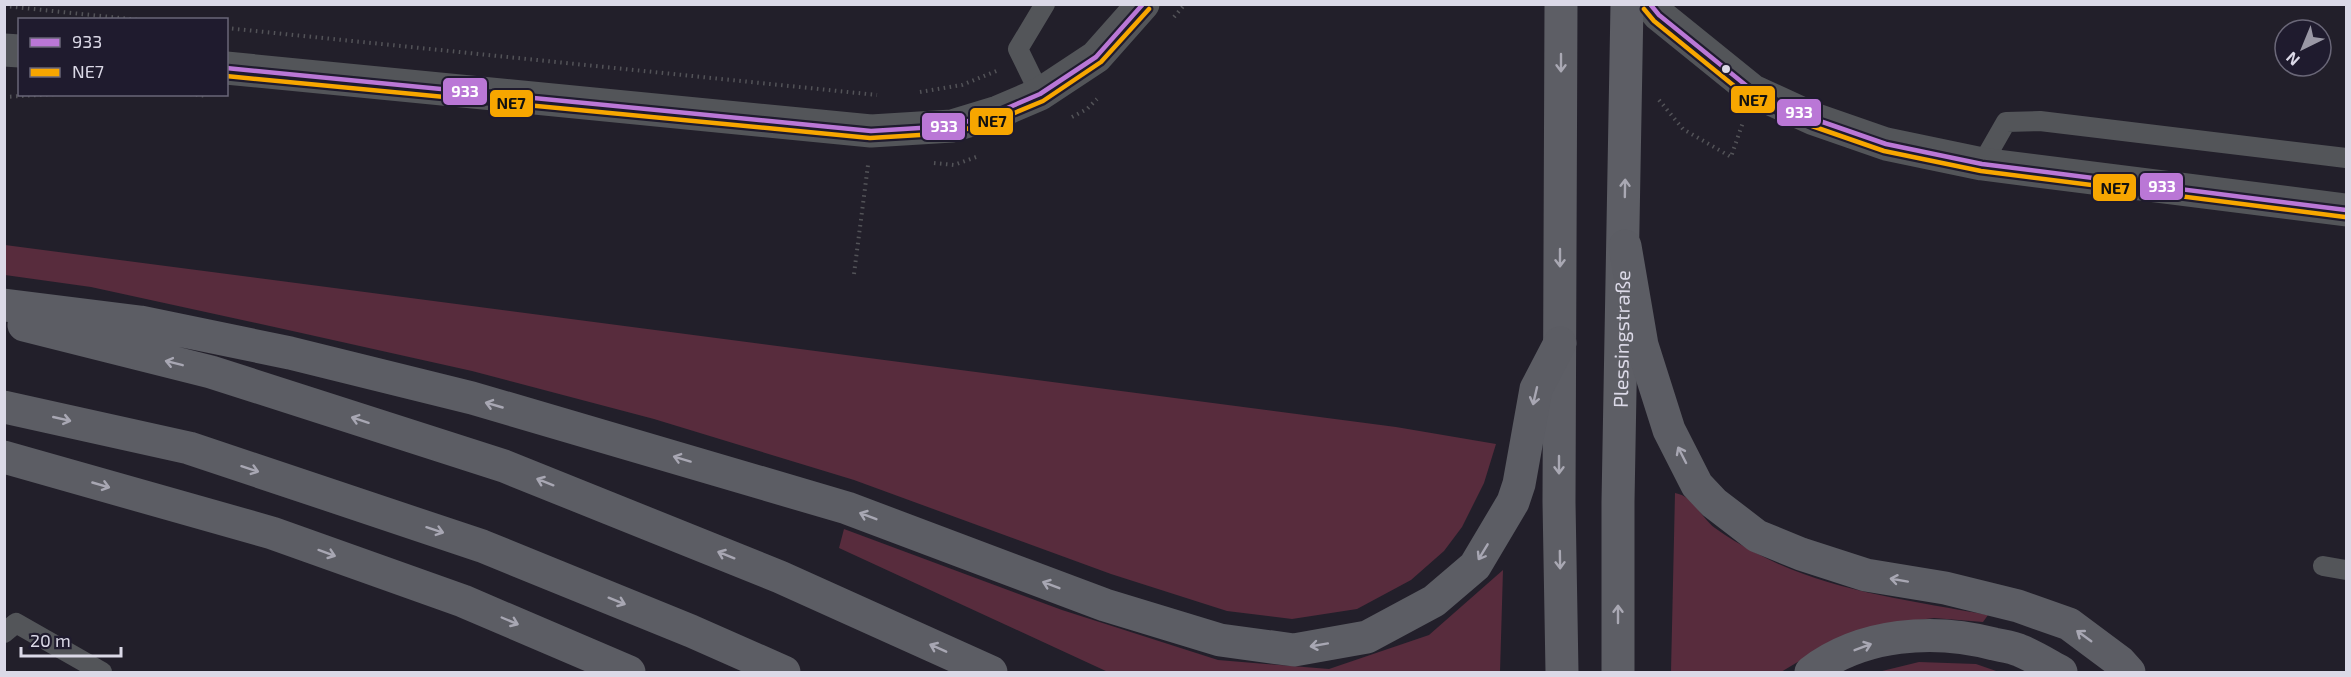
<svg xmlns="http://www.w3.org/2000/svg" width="2351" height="677" viewBox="0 0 2351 677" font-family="'Exo 2',sans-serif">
<rect width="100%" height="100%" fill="#221f2a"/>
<path fill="#582c3d" d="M5 245 1396 427 1496 444 1484 483 1462 527 1444 551 1411 580 1357 609 1292 619 1227 611 1111 574 854 480 654 419 472 371 297 332 91 287 5 275Z
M1675 493C1694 496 1700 517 1715 528 1727 537 1741 545 1754 552 1826 591 1908 600 1988 615L1983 622 1934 618 1878 625 1826 645 1781 672H1671Z
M844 529 1062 610 1218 660 1329 669 1429 635 1503 570 1500 672H1108L839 548Z
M1919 662 1976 664 1999 672H1878Z"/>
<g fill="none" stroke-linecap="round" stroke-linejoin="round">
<path stroke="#535358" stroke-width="4" stroke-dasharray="1.5 4.5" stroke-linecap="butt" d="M4 6 140 20
M1174 17 1185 4
M226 28 877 95
M920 92 962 85 999 70
M190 94 207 96
M4 97 56 94
M1659 100 1683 129 1731 157 1743 122
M1072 117 1087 109 1097 99
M934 163 954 165 976 157
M854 274 868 165"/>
<path stroke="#535559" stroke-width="20" d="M1040 94 1018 49 1045 4
M1982 164 2006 122 2040 121 2346 158
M2323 566 2346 570
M4 633 16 623 102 672"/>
<path stroke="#535559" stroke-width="33" d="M1650 4 1659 15 1753 91 1814 119 1886 144 1982 164 2346 210
M4 50 20 51
M226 68 871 131 952 126 998 112 1040 94 1096 57 1143 4"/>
<g stroke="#5d5e65" stroke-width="33">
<path d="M1561 4 1559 502 1562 672"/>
<path id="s1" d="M1618 672V502L1627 4"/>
</g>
<path stroke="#5c5d64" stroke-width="33" d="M1625 246 1642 345 1669 430 1697 485 1714 503 1757 536 1801 554 1866 575 1945 588 2018 606 2069 624 2120 662 2129 672
M4 305 140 322 290 353 472 398 847 508 1105 605 1220 640 1294 650 1367 637 1434 601 1475 566 1513 502 1519 484 1536 389 1560 343
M24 325 211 372 504 466 780 577 991 672
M4 407 189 448 482 546 691 631 784 672
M4 457 272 533 463 601 629 672
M1811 672C1862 633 1934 628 1994 644 2003 646 2013 647 2021 651 2035 657 2048 665 2061 672"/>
<defs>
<path id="bus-1" d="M1650 4 1659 15 1753 91 1814 119 1886 144 1982 164 2346 210
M226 68 871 131 952 126 998 112 1040 94 1096 57 1143 4"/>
<path id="bus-2" d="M1644 9 1654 21 1749 98 1812 126 1884 151 1981 171 2345 217
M226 76 870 138 953 133 1000 119 1043 101 1101 62 1149 9"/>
</defs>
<use href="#bus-1" stroke="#1f1b2e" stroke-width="9"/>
<use href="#bus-2" stroke="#1f1b2e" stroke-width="9"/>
<use href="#bus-1" stroke="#ba77d6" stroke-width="4.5"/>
<use href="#bus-2" stroke="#f7a600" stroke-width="4.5"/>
</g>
<defs><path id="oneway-shaft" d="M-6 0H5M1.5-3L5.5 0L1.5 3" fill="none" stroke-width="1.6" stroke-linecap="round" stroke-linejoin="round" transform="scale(1.5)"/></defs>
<g stroke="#a9a8b3">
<use href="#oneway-shaft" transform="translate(1561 63) rotate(90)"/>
<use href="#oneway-shaft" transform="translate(1625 188) rotate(-89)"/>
<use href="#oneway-shaft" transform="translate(1560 258) rotate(90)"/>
<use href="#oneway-shaft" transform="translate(1559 465) rotate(90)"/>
<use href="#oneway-shaft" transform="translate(1560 560) rotate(89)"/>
<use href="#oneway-shaft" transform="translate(1618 614) rotate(-90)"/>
</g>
<g stroke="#a8a7b3">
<use href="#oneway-shaft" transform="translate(174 363) rotate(-166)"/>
<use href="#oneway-shaft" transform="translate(1535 396) rotate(103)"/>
<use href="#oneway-shaft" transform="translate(494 405) rotate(-164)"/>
<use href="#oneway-shaft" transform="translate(62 419) rotate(13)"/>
<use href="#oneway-shaft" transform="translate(360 420) rotate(-162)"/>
<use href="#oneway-shaft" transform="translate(1682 455) rotate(-117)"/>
<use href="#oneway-shaft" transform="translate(682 459) rotate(-163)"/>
<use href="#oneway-shaft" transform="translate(250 469) rotate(18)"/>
<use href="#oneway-shaft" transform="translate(545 482) rotate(-158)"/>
<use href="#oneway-shaft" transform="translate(101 485) rotate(16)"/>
<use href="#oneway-shaft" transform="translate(868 516) rotate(-159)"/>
<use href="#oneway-shaft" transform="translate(435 530) rotate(18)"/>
<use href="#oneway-shaft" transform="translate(1483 552) rotate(121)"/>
<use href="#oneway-shaft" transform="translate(327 553) rotate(20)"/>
<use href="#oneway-shaft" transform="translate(726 555) rotate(-158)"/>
<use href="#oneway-shaft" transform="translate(1899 580) rotate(-170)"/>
<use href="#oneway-shaft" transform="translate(1051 585) rotate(-159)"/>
<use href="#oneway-shaft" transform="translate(617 601) rotate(22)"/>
<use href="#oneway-shaft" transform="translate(510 621) rotate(23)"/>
<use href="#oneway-shaft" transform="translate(2084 636) rotate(-144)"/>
<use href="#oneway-shaft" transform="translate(1319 645) rotate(170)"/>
<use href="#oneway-shaft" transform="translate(1863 647) rotate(-21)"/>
<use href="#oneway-shaft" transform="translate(938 648) rotate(-156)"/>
</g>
<circle fill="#dbd9e7" stroke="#1f1b2e" stroke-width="2" cx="1726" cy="69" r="5"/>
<g text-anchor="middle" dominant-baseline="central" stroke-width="4.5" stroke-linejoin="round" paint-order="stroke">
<g font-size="20" fill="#dbd9e7" stroke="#1f1b2e">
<text stroke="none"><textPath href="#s1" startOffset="333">Plessingstraße</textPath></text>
</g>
</g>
<g stroke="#1f1b2e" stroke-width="2">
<rect x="442" y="77" width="46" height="29" rx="6" fill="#ba77d6"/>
<rect x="1730" y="85" width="46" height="29" rx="6" fill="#f7a600"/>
<rect x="489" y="89" width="45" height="29" rx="6" fill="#f7a600"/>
<rect x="1776" y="98" width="46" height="29" rx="6" fill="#ba77d6"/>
<rect x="969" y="107" width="45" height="29" rx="6" fill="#f7a600"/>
<rect x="921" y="112" width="45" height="29" rx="6" fill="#ba77d6"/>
<rect x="2139" y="172" width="45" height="29" rx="6" fill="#ba77d6"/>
<rect x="2092" y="173" width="45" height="29" rx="6" fill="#f7a600"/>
</g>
<g font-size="16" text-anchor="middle" font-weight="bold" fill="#fff">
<text x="465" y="97">933</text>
<text x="1799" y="118">933</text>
<text x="944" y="132">933</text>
<text x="2162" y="192">933</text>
</g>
<g font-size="16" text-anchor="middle" font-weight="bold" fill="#111">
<text x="1753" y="106">NE7</text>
<text x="511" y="109">NE7</text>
<text x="992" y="127">NE7</text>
<text x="2115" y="194">NE7</text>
</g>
<rect width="2351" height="677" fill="none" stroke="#dbd9e7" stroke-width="12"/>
<rect x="18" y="18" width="210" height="78" fill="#1f1b2e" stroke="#6a6778" stroke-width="1.5"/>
<rect x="30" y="38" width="30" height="9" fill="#ba77d6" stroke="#6a6778" stroke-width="1.5"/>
<text x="72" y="48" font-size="18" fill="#dbd9e7">933</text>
<rect x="30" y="68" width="30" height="9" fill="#f7a600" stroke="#6a6778" stroke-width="1.5"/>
<text x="72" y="78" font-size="18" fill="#dbd9e7">NE7</text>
<g transform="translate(2303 48) rotate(223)"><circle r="28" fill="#1f1b2e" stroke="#6a6778" stroke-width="1.5"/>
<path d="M0-4.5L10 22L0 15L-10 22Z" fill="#9a98a5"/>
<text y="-9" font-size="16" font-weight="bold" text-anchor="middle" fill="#dbd9e7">N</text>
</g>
<path d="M21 647v9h100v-9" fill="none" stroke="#dbd9e7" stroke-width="3"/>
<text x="30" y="647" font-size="18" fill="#dbd9e7" stroke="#1f1b2e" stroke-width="4.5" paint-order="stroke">20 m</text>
</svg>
